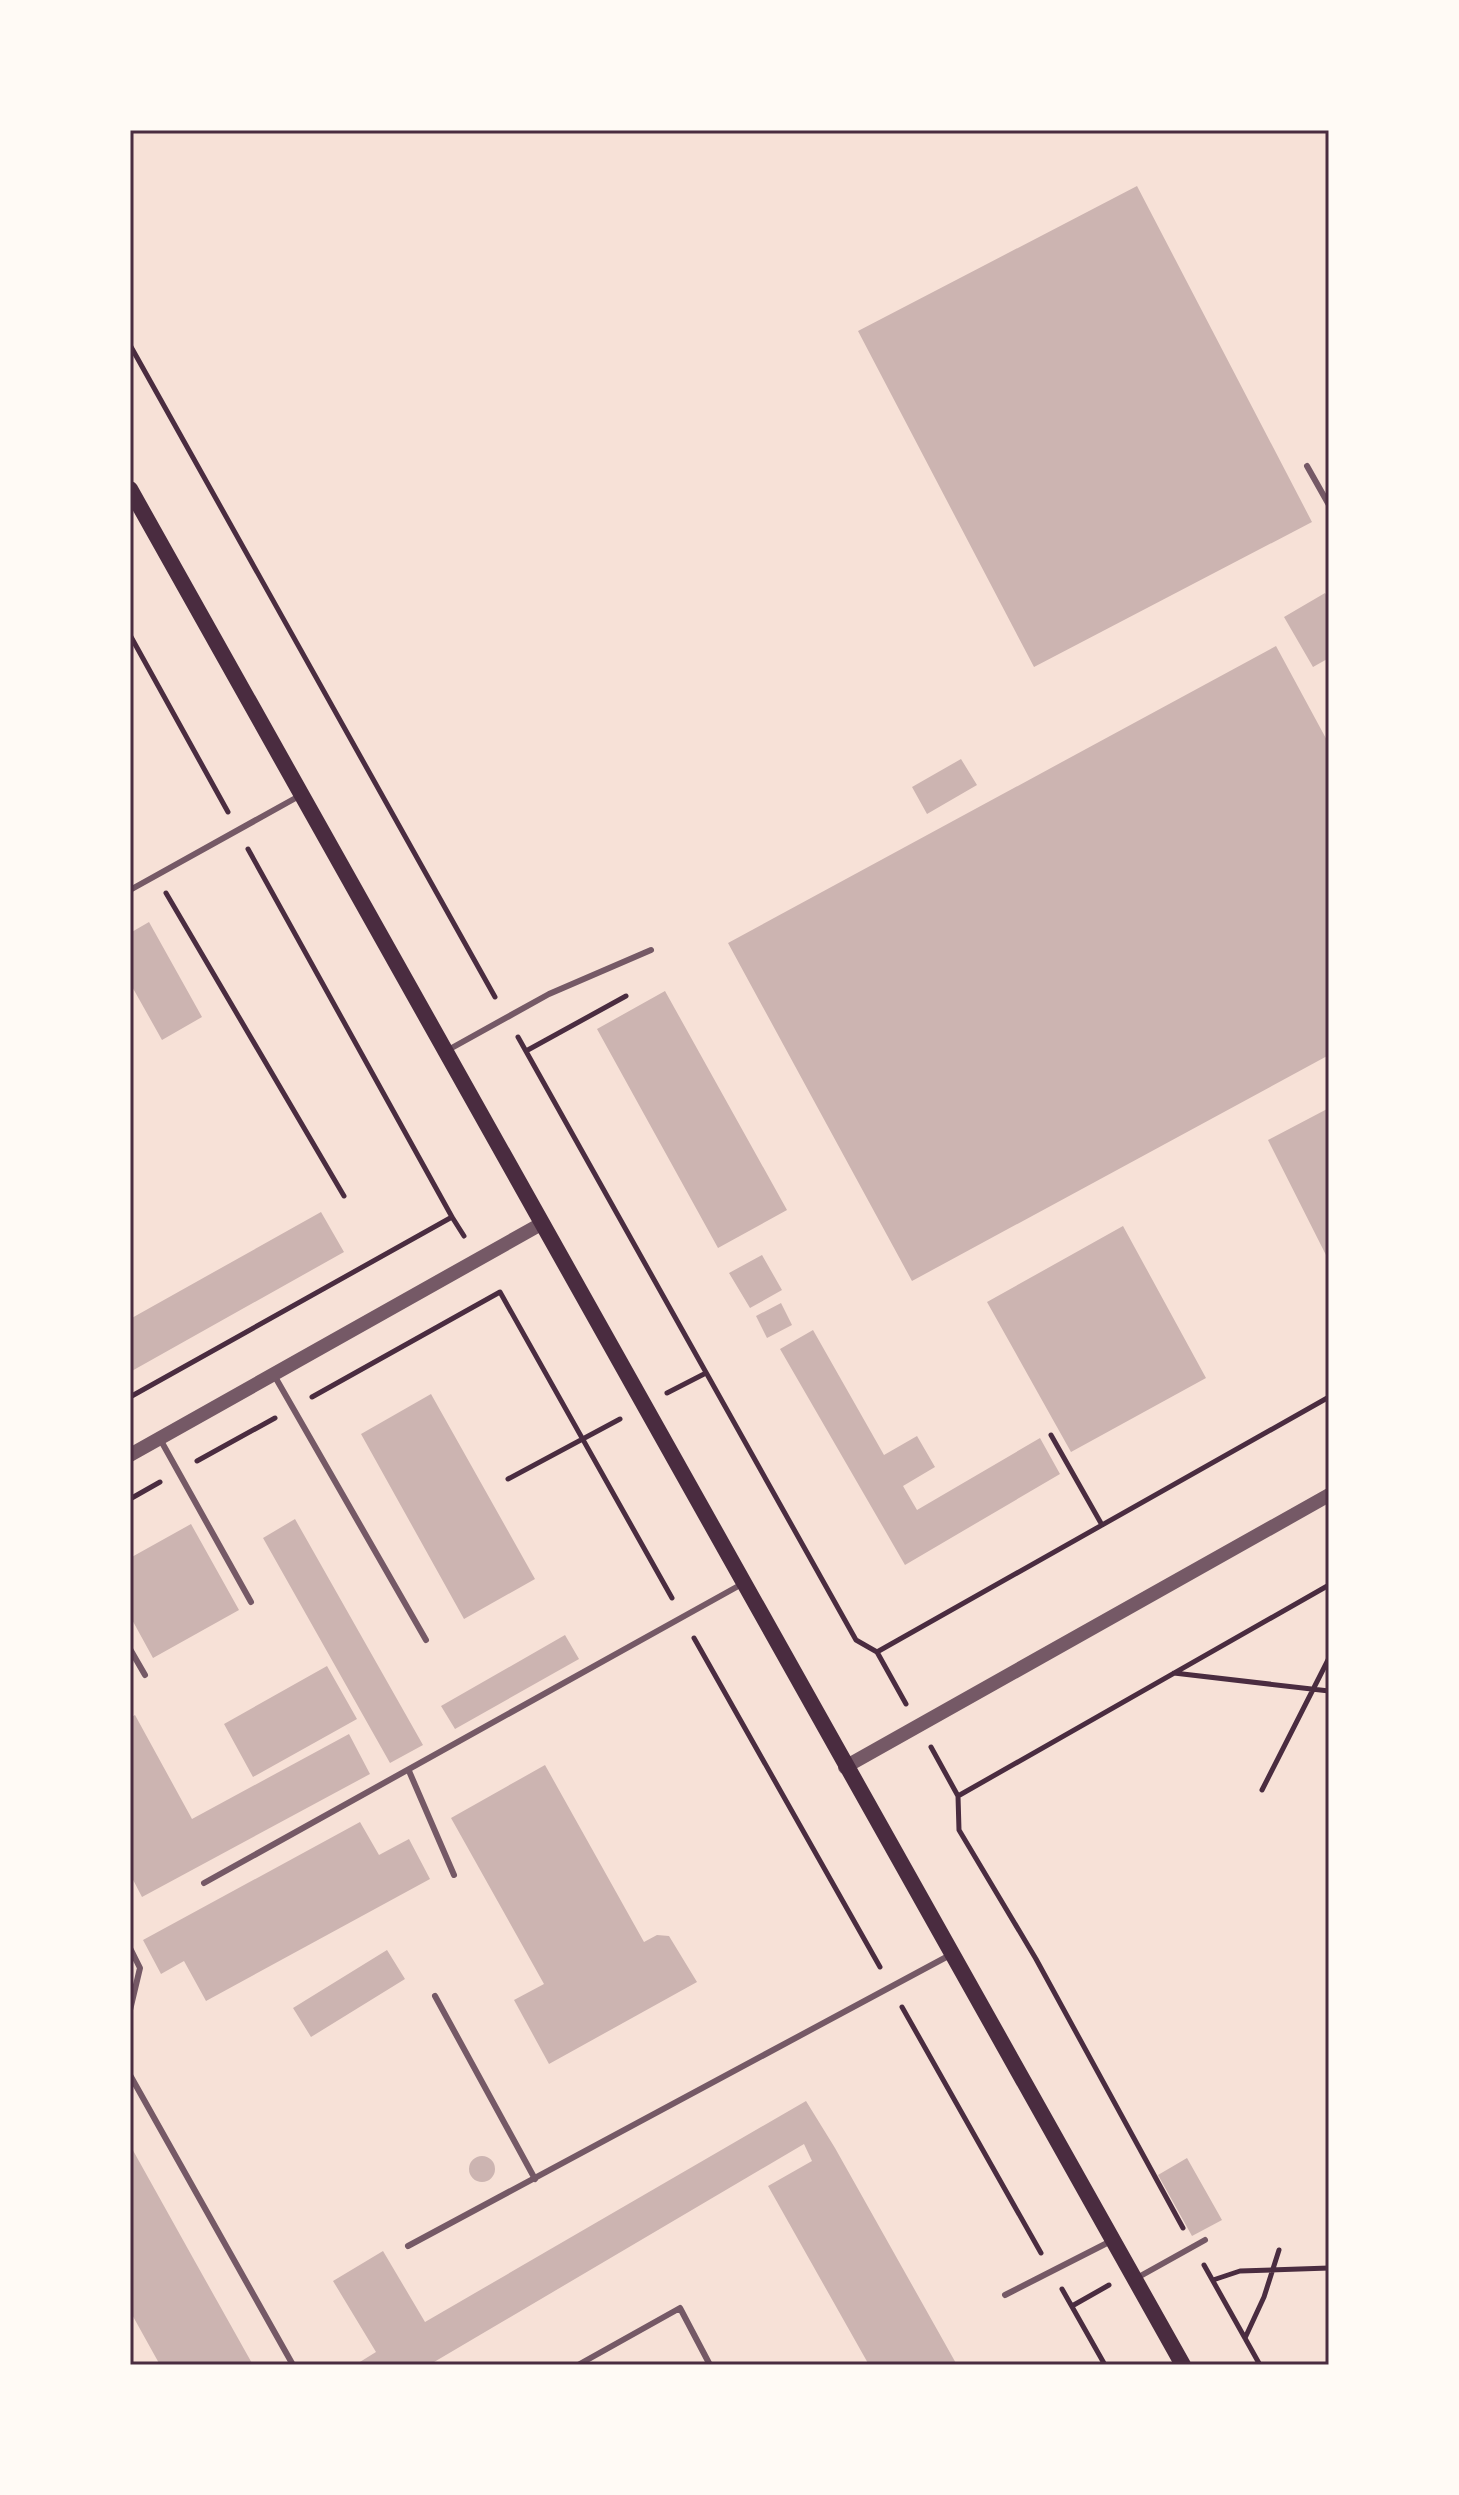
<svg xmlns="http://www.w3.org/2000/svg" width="1459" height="2495" viewBox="0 0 1459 2495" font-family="Rubik,sans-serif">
<rect width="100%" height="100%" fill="#f7e1d7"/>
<path fill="#ccb4b1" d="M1137 186 1312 522 1034 667 858 331Z
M1325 593 1329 600V658L1313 667 1284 617Z
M1276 646 1329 744V1055L912 1281 728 943Z
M961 759 977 785 927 814 912 787Z
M149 922 202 1017 162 1040 130 983V933Z
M665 991 787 1210 718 1248 597 1029Z
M1329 1108V1261L1268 1140Z
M321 1212 344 1252 130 1372V1319Z
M1123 1226 1206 1378 1071 1452 987 1302Z
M762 1255 782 1290 750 1308 729 1273Z
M781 1303 792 1325 767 1338 756 1316Z
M813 1330 884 1455 917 1436 935 1467 903 1486 917 1510 1040 1438 1060 1474 905 1565 780 1349Z
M431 1394 535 1579 464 1619 361 1434Z
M295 1519 423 1745 390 1763 263 1538Z
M191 1524 239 1610 153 1658 130 1616V1558Z
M565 1635 579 1659 455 1729 441 1706Z
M327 1666 357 1719 253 1777 224 1724Z
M135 1715 192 1819 349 1734 370 1774 142 1897 130 1874V1718Z
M545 1765 644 1942 657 1935 669 1936 697 1982 549 2064 514 2000 544 1984 451 1818Z
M360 1822 379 1855 409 1839 430 1879 206 2001 184 1961 161 1974 143 1940Z
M387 1950 405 1979 311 2037 293 2008Z
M806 2101 835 2148 957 2365H869L768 2186 812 2161 804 2144 429 2365H355L376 2352 333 2281 383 2251 425 2322Z
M130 2145 193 2258 253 2365H160L130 2311Z
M469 2169a13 13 0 1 1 26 0a13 13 0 1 1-26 0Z
M1187 2158 1222 2220 1192 2236 1158 2175Z"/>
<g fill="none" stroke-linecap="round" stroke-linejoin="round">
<path stroke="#4a2c40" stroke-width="5" d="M130 345 495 997
M130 635 228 812
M166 893 344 1196
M518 1037 856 1640 877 1652 1329 1397
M526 1051 626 996
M452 1217 464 1236
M667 1393 706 1373
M130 1397 452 1217 248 849
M312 1397 500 1292 672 1598
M1051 1435 1102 1525
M197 1461 275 1418
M508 1479 620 1419
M130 1499 160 1482
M694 1638 880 1967
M877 1652 906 1704
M1174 1673 1329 1691
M931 1747 958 1796
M1262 1790 1329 1658
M902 2007 1041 2253
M1183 2228 1036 1959 959 1830 958 1796 1329 1585
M1204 2265 1260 2365
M1213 2280 1240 2271 1329 2268
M1062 2289 1105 2365
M1072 2306 1109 2285
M1245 2338 1264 2297 1279 2250"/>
<path stroke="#755966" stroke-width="6" d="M1307 466 1329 505
M130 890 301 795
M448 1050 549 994 651 950
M274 1375 426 1640
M160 1439 251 1602
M130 1649 145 1675
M409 1771 454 1875
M204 1883 742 1584
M130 1948 140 1968 130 2010
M435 1996 535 2179
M130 2075 293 2365
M408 2246 952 1954
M1135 2279 1205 2240
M1005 2295 1113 2240
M578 2365 680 2308 710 2365"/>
<path stroke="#755966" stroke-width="14" d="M130 1455 541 1224
M845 1767 1329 1495"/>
<path stroke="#4a2c40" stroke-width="16" d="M130 489 1183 2365"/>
</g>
<rect width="1459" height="2495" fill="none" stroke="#fffaf5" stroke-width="264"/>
<rect x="132" y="132" width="1195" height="2231" fill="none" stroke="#4a2c40" stroke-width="3"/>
</svg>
